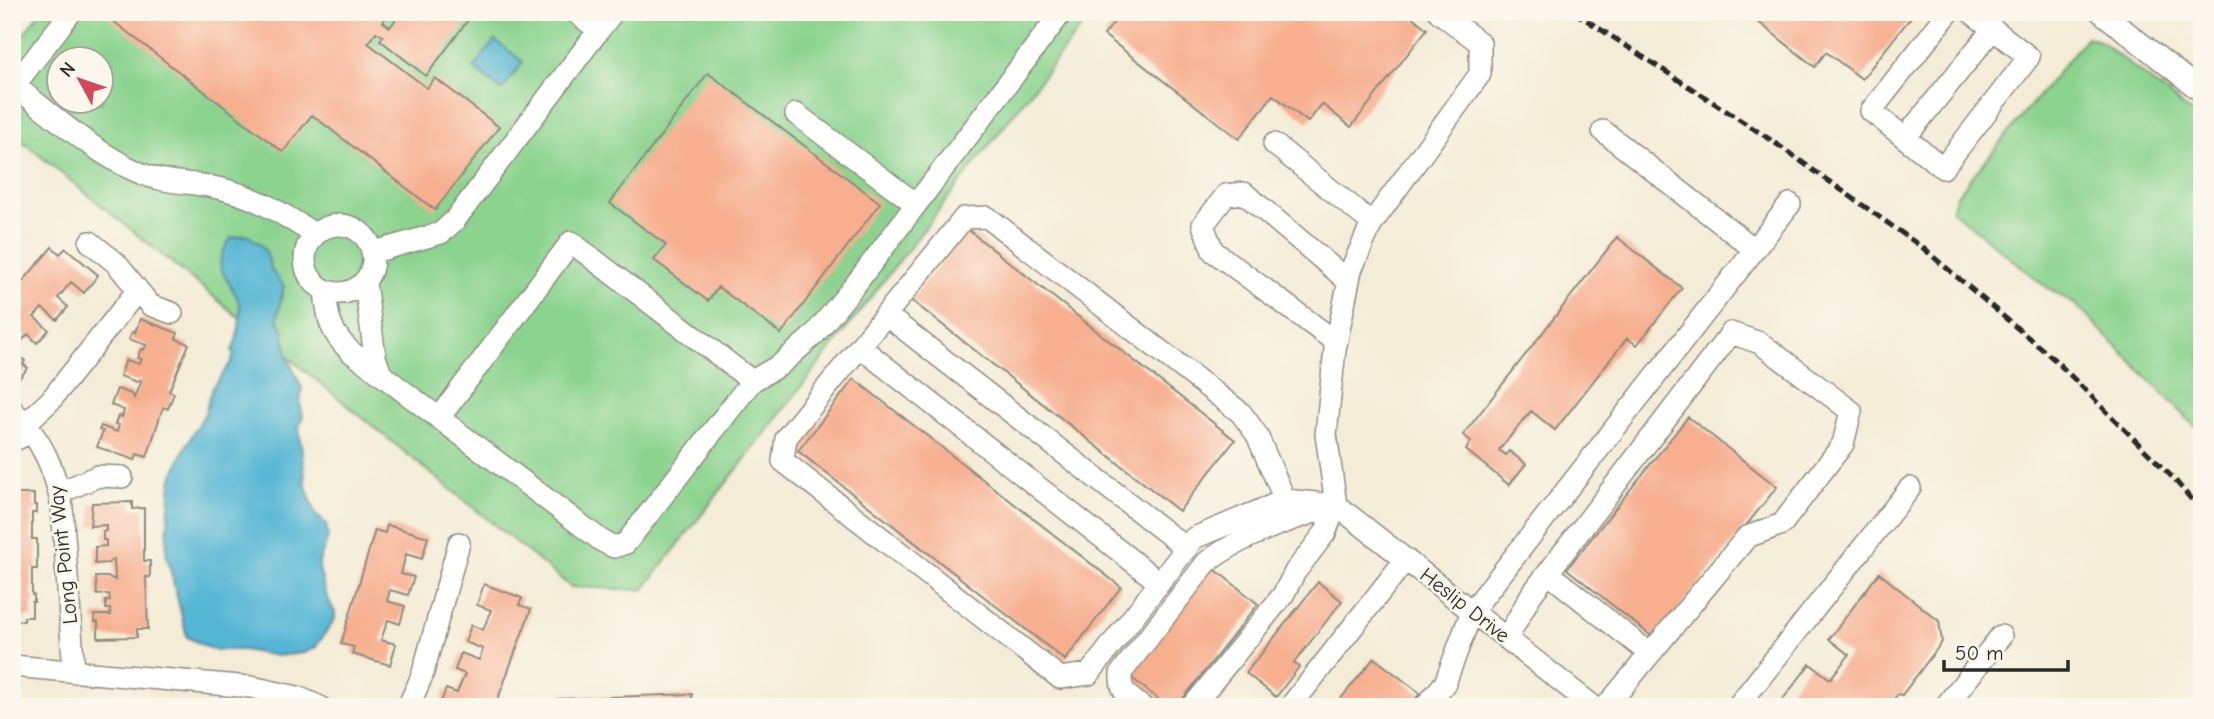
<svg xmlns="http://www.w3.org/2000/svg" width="2214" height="719" viewBox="0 0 2214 719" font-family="'Comic Neue',sans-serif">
<rect width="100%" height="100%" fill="#fbf7ec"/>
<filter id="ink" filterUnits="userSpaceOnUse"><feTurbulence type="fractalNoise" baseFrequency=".0143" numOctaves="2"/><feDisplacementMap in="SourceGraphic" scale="14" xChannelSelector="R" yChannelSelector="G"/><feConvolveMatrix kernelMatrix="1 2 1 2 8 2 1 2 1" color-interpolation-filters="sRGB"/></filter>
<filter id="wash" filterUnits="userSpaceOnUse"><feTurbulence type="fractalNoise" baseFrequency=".00686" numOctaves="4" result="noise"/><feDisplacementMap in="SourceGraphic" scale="28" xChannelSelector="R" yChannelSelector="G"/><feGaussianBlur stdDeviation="1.57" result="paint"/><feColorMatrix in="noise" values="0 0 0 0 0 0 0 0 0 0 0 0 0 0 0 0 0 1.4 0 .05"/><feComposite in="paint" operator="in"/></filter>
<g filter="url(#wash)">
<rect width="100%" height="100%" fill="#f4ecd7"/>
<path fill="#8bd38f" stroke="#5b7f5d" stroke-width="2" fill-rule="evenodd" d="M40 12H1093L643 590 571 587 12 133V50ZM60 60H102V102H60Z
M2087 37 2101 42 2202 121 2201 428 2194 425 2076 305 2042 284 1952 210 1957 195Z"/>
<path fill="#55b6d4" stroke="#407080" stroke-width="2" d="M495 40 523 62 502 90 474 68Z
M247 235 260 244 266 252 272 271 284 286 277 318 283 329 288 358 302 388 300 404 303 416 299 428 306 486 316 515 326 524 328 538 319 562V568L325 592 335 613V619L315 648 304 653 277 656 243 650H213L187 637 166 552 171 480 185 448 205 413 212 389 232 361 234 353 232 351C237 340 243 314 239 303 230 275 207 271 231 238Z"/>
<g id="blocks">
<path fill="#f7af90" d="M113 12H390L383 22 390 27 401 12H474L426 76 380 40 383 36 376 32 368 43 427 88 435 78 499 127 435 210 312 115 283 152 109 18Z
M1122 12H1406L1427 29 1351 127 1322 104 1308 122 1273 95 1239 139 1104 35Z
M1746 12H1915L1862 79 1826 52 1815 67Z
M708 73 880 203 781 334 718 287 708 301 654 260 666 245 610 203Z
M967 229 1235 440 1179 511 911 300Z
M1617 237 1682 288 1637 345 1627 338 1555 430 1531 411 1499 450 1506 455 1509 451 1526 464 1509 485 1466 450 1471 441 1463 435Z
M52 247 60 254 66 248 98 275 84 293 71 282 58 298 68 307 57 320 42 308 34 317 49 330 37 343 28 334 13 351 25 361 23 364 28 368 16 382 12 379V294Z
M140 319 178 333 176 339 189 344 169 391 174 393 168 409 163 407 147 457 137 454 135 460 97 447 103 431 99 430 101 426 117 432 119 425 115 424 118 416 122 417 124 410 111 405 117 389 132 394 134 398 141 380 136 382 120 376 126 360 139 364 141 359 137 358 141 349 144 350 146 345 129 339 132 332 135 333Z
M854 379 1121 587 1065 660 798 451Z
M1688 417 1777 487 1655 639 1567 569Z
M12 486H17V494H34V505H36V513H32V539H37V569H32V595H34V602H32V617H24V621H12Z
M132 502V509L144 508V561H150V577H146L148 629H137V637L98 638V622H95L94 615H111L110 609H106V601H110L109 594 97 595 96 577H109L115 580 114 559 108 563 95 564V547L106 546V540H103V531H106V525L90 526 92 503Z
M387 525 428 537 422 559 406 554 401 574 414 577 408 595 390 590 387 601 405 606 400 624 388 620 381 640 396 644 390 665 352 654 354 647 341 644 375 530 385 533Z
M1211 566 1258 604 1176 707H1168L1127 674Z
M1879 573 1939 621 1942 642 1902 695 1898 694 1887 707H1777L1810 664 1830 679 1849 655 1829 639Z
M1318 582 1342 601 1294 663 1299 667 1276 697 1246 673Z
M484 584 522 598 519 605 531 609 495 707H439L446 689 457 693 465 674 455 670 461 653 479 660 483 649 465 642 471 625 483 630 491 610 477 605Z
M1374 658 1420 693 1410 707H1334Z
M692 694V707H558L557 699Z"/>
</g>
</g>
<g filter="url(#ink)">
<use href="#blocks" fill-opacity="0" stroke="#908c81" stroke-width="2"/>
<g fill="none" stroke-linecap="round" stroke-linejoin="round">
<defs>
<path id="minor" d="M575 12 599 30 613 12
M1949 12 1871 111 1943 168 2029 57 1971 12
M2101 12 2202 92
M12 84C53 115 92 152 140 173 163 183 189 182 213 187 252 194 282 213 314 234
M14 86 71 12
M796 114 916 204
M1603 131 1754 249
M1905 138 1993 29
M1274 144 1372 223
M305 259a34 34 0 1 1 68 0a34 34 0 1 1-68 0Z
M90 242 116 263 150 305 172 313
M374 252 441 233 455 220 599 30
M365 282 375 357 381 374
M325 291C328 318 329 331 350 351L602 541 614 547 626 543 752 381 780 365 814 335 855 285 1062 12
M886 315 1186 548
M1336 342 1213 251 1203 225 1226 195 1244 193 1348 281
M860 347 1160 583
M12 410C41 437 55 469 62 507L74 672
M439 418 571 242 752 381
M26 423 50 401 137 291
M12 441 32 432
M59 493 98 476 122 477
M1285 500 1194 538 1089 674 1060 678 783 461 786 438 964 218 987 217 1241 413 1257 435 1285 500 1336 505
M1336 505 1594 707
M1548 573 1650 654
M1507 638 1531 595 1731 333 1760 343 1851 411 1843 444 1782 524 1747 537 1606 707
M12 666 251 687 297 697 320 707
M408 707 422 676 459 543
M1142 707C1127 695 1120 693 1121 673L1207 562C1243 535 1286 521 1327 508
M1192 707 1283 595 1295 572 1325 533 1336 505 1326 434 1335 349 1351 270 1372 223 1480 74V43L1439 12
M1290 707 1406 559
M1425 707 1445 683 1472 611 1790 204
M1737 707 1910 488
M1945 707 2001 636"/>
</defs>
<use href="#minor" stroke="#908c81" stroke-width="24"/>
<use href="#minor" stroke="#fff" stroke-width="21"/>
<path stroke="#2b2b2b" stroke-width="5" stroke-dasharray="10 5" stroke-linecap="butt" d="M1574 12 1771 140 1923 248 2056 361 2174 479 2202 512"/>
</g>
</g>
<g text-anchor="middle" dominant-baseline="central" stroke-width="5" stroke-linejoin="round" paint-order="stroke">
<g font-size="21" fill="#2b2b2b" stroke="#fbf7ec">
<text transform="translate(63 555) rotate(-96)">Long Point Way</text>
<text transform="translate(1465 605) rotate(38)">Heslip Drive</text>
</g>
</g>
<rect width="2214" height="719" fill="none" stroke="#fbf7ec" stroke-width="42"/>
<g transform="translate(80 80) rotate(310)"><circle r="33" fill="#fbf7ec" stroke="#a8a59f" stroke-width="2"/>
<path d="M0-5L12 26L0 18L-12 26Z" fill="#d1495b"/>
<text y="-10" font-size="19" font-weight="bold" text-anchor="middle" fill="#2b2b2b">N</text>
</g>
<path d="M1944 660v10h124v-10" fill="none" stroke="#2b2b2b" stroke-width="3.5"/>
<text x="1955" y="660" font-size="21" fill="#2b2b2b" stroke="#fbf7ec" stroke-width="5" paint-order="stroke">50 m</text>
</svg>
